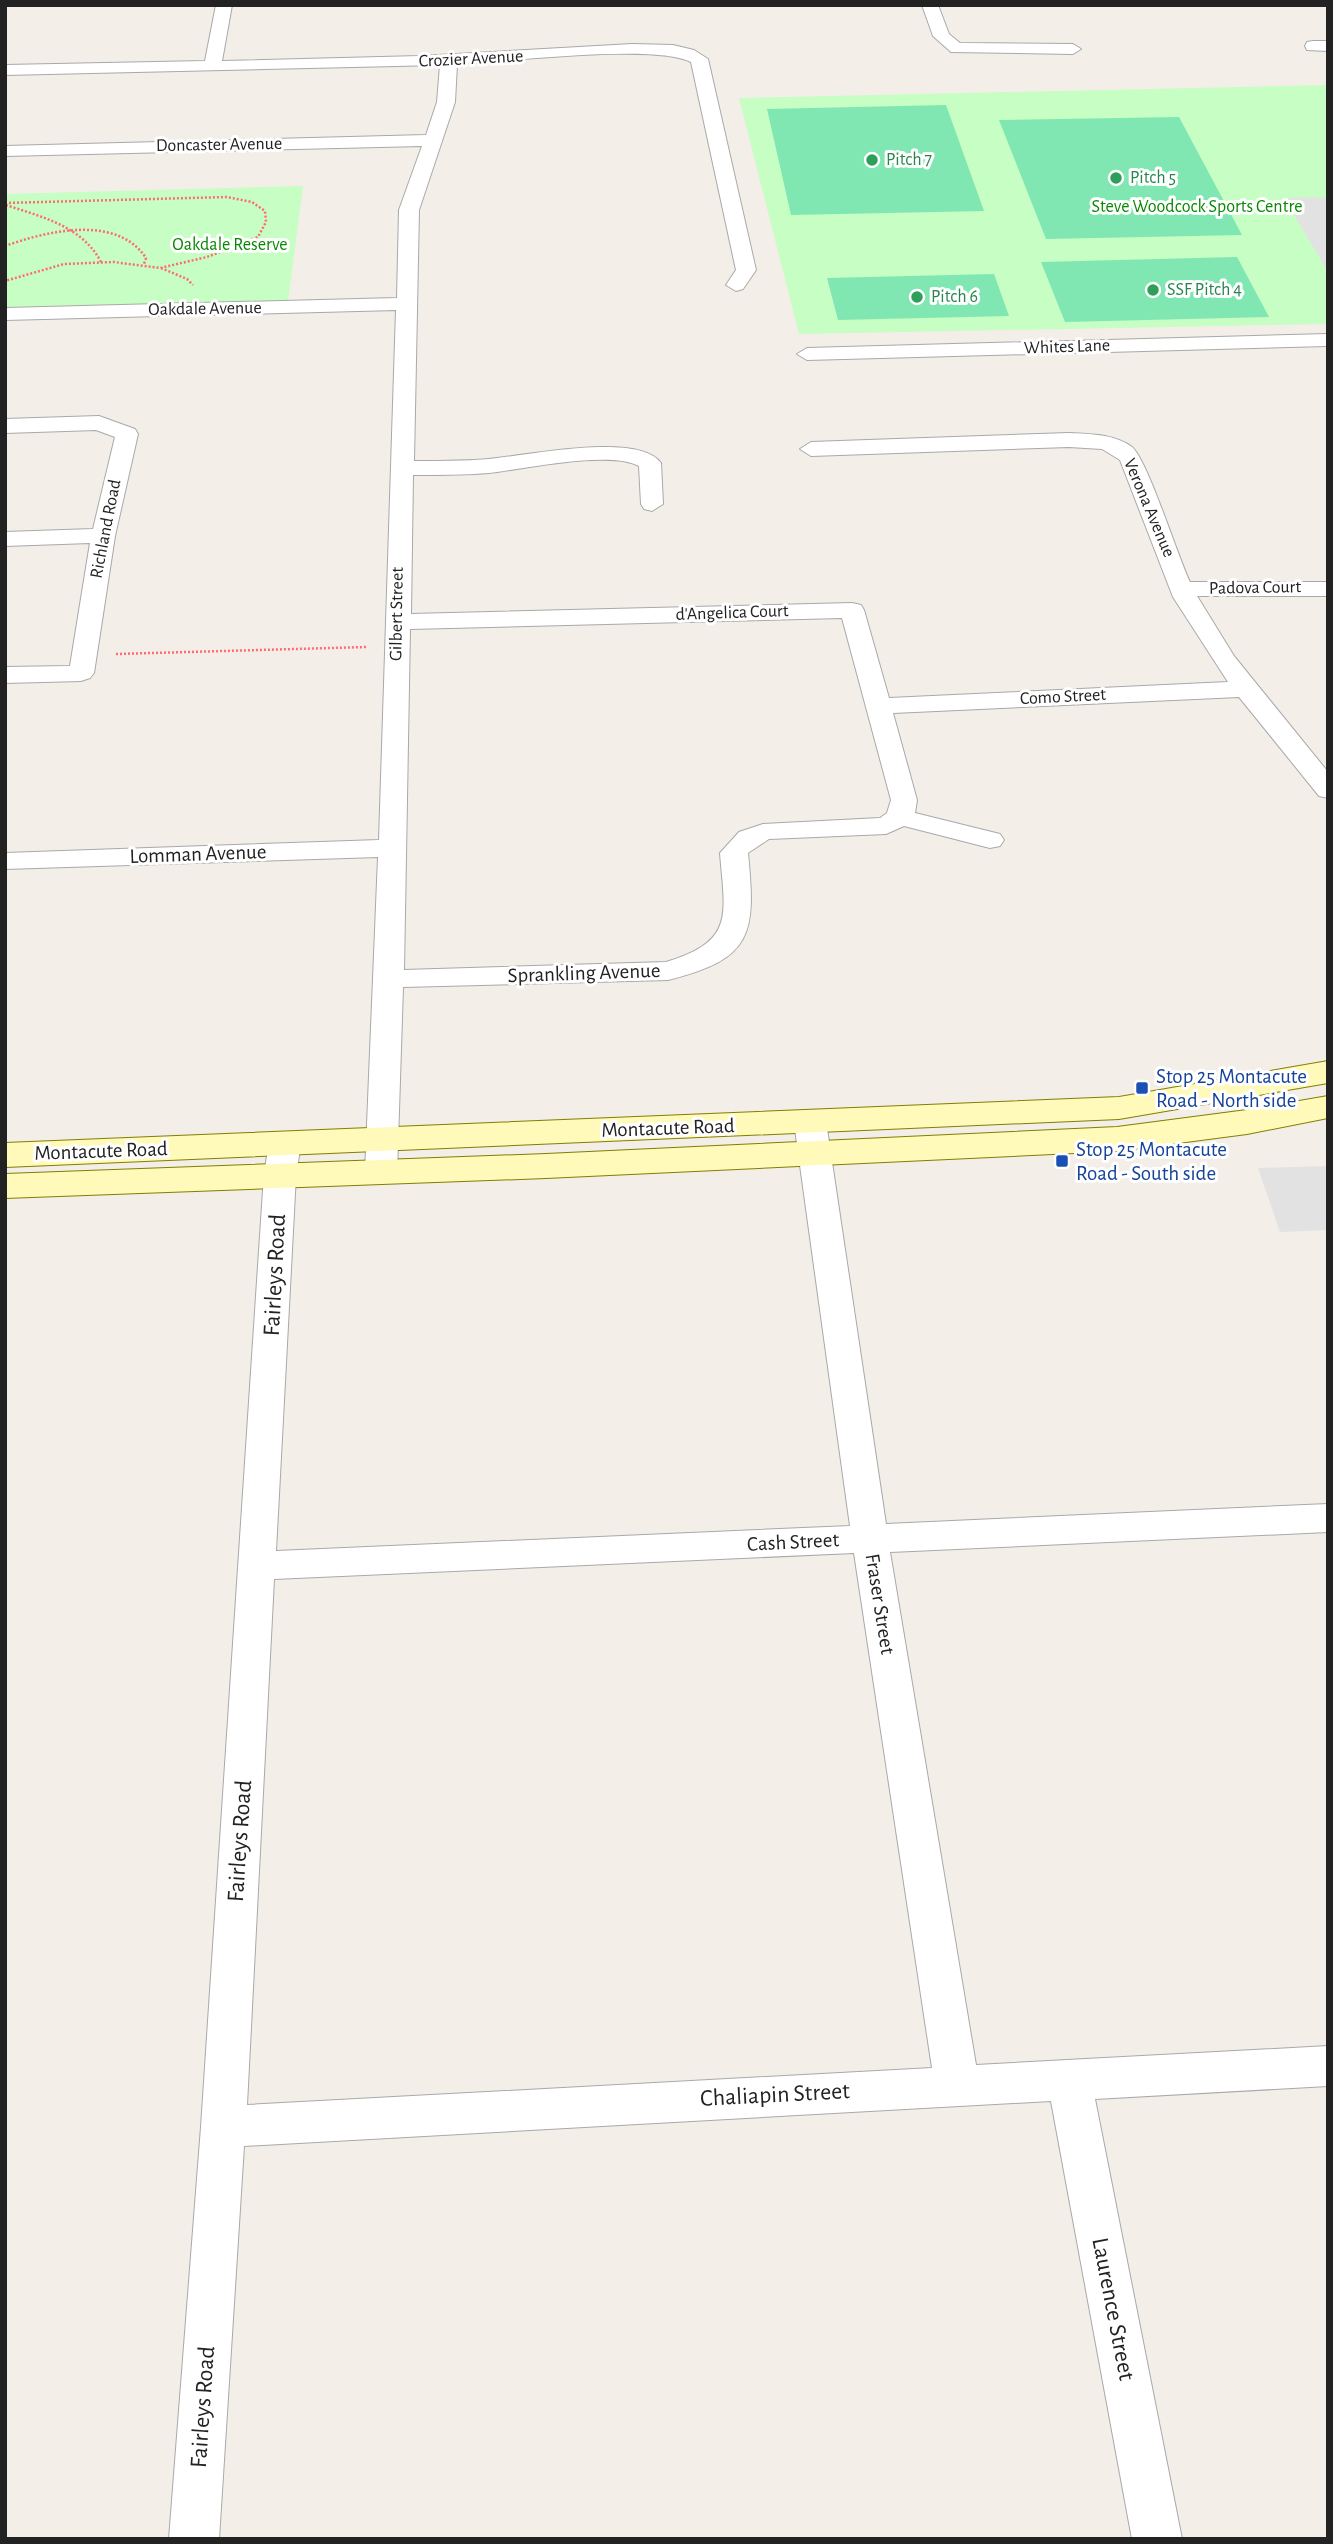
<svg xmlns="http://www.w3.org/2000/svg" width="1333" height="2544" viewBox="0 0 1333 2544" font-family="'Alegreya Sans',sans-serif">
<rect width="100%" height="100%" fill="#f3eee8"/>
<path fill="#c6fec3" d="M1328 85V324L799 334 739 98Z
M303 186 288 301 5 307V194Z"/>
<path fill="#80e7b2" d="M946 105 984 211 791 215 767 109Z
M1179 117 1242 235 1046 239 999 120Z
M1237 257 1269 317 1065 322 1041 262Z
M994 274 1009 316 838 320 827 278Z"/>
<path fill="#e2e2e2" d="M1328 197V272L1284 198Z
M1328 1166V1230L1280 1232 1258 1168Z"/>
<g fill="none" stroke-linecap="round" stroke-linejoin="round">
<defs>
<path id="minor" d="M216 5H232L222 61 420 56 632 44 673 45 694 50 708 59 756 270 743 289 736 291 726 285 736 270 691 62C655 43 506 62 457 64L455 102 419 210 414 461C439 461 464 461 489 459 524 456 639 431 661 463L663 504 652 511 644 509 641 504 639 466C610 450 524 469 489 473 464 475 439 475 413 475L411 614 852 603 861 605 864 610 889 698 1228 682 1173 597 1120 460 1102 449 1069 447 811 456 800 449 811 442 1069 433C1090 434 1115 434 1132 447 1148 461 1177 555 1190 582H1328V596H1197L1234 656 1328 772V798L1319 796 1239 697 893 713 917 800 915 813 1000 834 1004 840 1000 846 990 848 904 826 886 834 769 839 748 853C756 934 753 959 668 980L403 987 397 1173 392 1180 381 1183 370 1180 365 1173 378 857 5 869V853L379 840 396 310 5 320V308L397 298 399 210 422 146 5 156V146L426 135 437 102 440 65 5 75V65L205 61ZM842 618 891 800 887 813 880 818 763 824 739 832 720 853C725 916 735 941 666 962L404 970 410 629Z
M922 5H938L949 34 960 43 1073 44 1081 49 1073 54 951 52 933 36Z
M1313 41H1328V51L1307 50 1305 46 1307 42Z
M1328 334V346L807 360 797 354 807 348Z
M99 416 135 429 138 434 115 536 94 673 90 678 81 681 5 683V667L70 666 90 543 5 546V532L93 529 115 437 96 430 5 433V419Z
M810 1112 821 1115 826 1122 886 1524 1328 1504V1532L890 1552 976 2065 1328 2046V2086L1095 2099 1182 2539H1132L1051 2101 244 2146 219 2539H169L201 2127 264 1175 269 1143 274 1136 285 1133 296 1136 301 1143 296 1175 276 1551 850 1526 794 1122 799 1115ZM854 1553 932 2068 247 2105 274 1579Z"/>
<path id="secondary" d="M1328 1061V1083L1119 1119 5 1167V1143L1119 1097Z
M1328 1096V1118L1247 1134 1117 1151 546 1178 5 1198V1174L546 1154 1117 1127 1247 1110Z"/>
</defs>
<use href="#minor" stroke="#a9a9a9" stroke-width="2"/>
<use href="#secondary" stroke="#817f00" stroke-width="2"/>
<path stroke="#ff6c70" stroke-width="2.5" stroke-dasharray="2 2" stroke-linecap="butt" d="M5 203 227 197 252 202 265 211 266 222 258 237 207 257 160 268 114 262 64 264 5 281
M6 205C42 217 82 226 101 262
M5 246C47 231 117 214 146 258L144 264
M161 268 187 279 193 285
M116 654 367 647"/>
<use href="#minor" fill="#fff" fill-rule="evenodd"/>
<use href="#secondary" fill="#fffab9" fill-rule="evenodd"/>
</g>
<g fill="#2e9e5b" stroke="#fff" stroke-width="2.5">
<circle cx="872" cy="160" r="7"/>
<circle cx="1116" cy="178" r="7"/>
<circle cx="1153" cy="290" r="7"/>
<circle cx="917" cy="297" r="7"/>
</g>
<g fill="#1a4fb4" stroke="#fff" stroke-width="2.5">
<rect x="1135" y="1081" width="14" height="14" rx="3.5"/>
<rect x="1055" y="1154" width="14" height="14" rx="3.5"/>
</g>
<g text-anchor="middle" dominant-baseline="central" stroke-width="6" stroke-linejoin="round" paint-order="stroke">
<g font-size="18" fill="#222" stroke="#fff">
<text transform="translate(471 59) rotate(-3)">Crozier Avenue</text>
<text transform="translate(219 145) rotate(-1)">Doncaster Avenue</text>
<text transform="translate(205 309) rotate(-1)">Oakdale Avenue</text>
<text transform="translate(1067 347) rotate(-2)">Whites Lane</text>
<text transform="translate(1149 508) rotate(67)">Verona Avenue</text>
<text transform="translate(106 529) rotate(-79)">Richland Road</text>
<text transform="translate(1255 588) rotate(-1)">Padova Court</text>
<text transform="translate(732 613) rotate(-2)">d'Angelica Court</text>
<text transform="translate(397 614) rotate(-89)">Gilbert Street</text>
<text transform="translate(1063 697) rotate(-3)">Como Street</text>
</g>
<g font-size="18" fill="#27864d" stroke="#fff" text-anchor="start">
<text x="886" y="160">Pitch 7</text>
<text x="1130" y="178">Pitch 5</text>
<text x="1167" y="290">SSF Pitch 4</text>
<text x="931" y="297">Pitch 6</text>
</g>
<g font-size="18" fill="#088803" stroke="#fff">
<text x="1197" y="207">Steve Woodcock Sports Centre</text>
<text x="230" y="245">Oakdale Reserve</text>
</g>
<g font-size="21" fill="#222" stroke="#fff">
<text transform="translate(198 854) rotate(-2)">Lomman Avenue</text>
<text transform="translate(584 973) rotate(-2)">Sprankling Avenue</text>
<text transform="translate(668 1128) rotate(-2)">Montacute Road</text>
<text transform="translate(101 1151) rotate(-2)">Montacute Road</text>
<text transform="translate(793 1542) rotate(-3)">Cash Street</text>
<text transform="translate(880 1604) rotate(81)">Fraser Street</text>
</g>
<g font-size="21" fill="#164399" stroke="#fff" text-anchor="start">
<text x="1156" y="1076">Stop 25 Montacute<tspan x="1156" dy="24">Road - North side</tspan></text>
<text x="1076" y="1149">Stop 25 Montacute<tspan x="1076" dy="24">Road - South side</tspan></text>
</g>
<g font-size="24" fill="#222" stroke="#fff">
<text transform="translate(275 1275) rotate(-87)">Fairleys Road</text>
<text transform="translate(240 1841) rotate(-86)">Fairleys Road</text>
<text transform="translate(775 2095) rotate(-3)">Chaliapin Street</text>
<text transform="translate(1113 2309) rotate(79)">Laurence Street</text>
<text transform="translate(203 2407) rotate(-86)">Fairleys Road</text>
</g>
</g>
<rect width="1333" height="2544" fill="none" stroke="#222222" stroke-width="14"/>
</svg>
